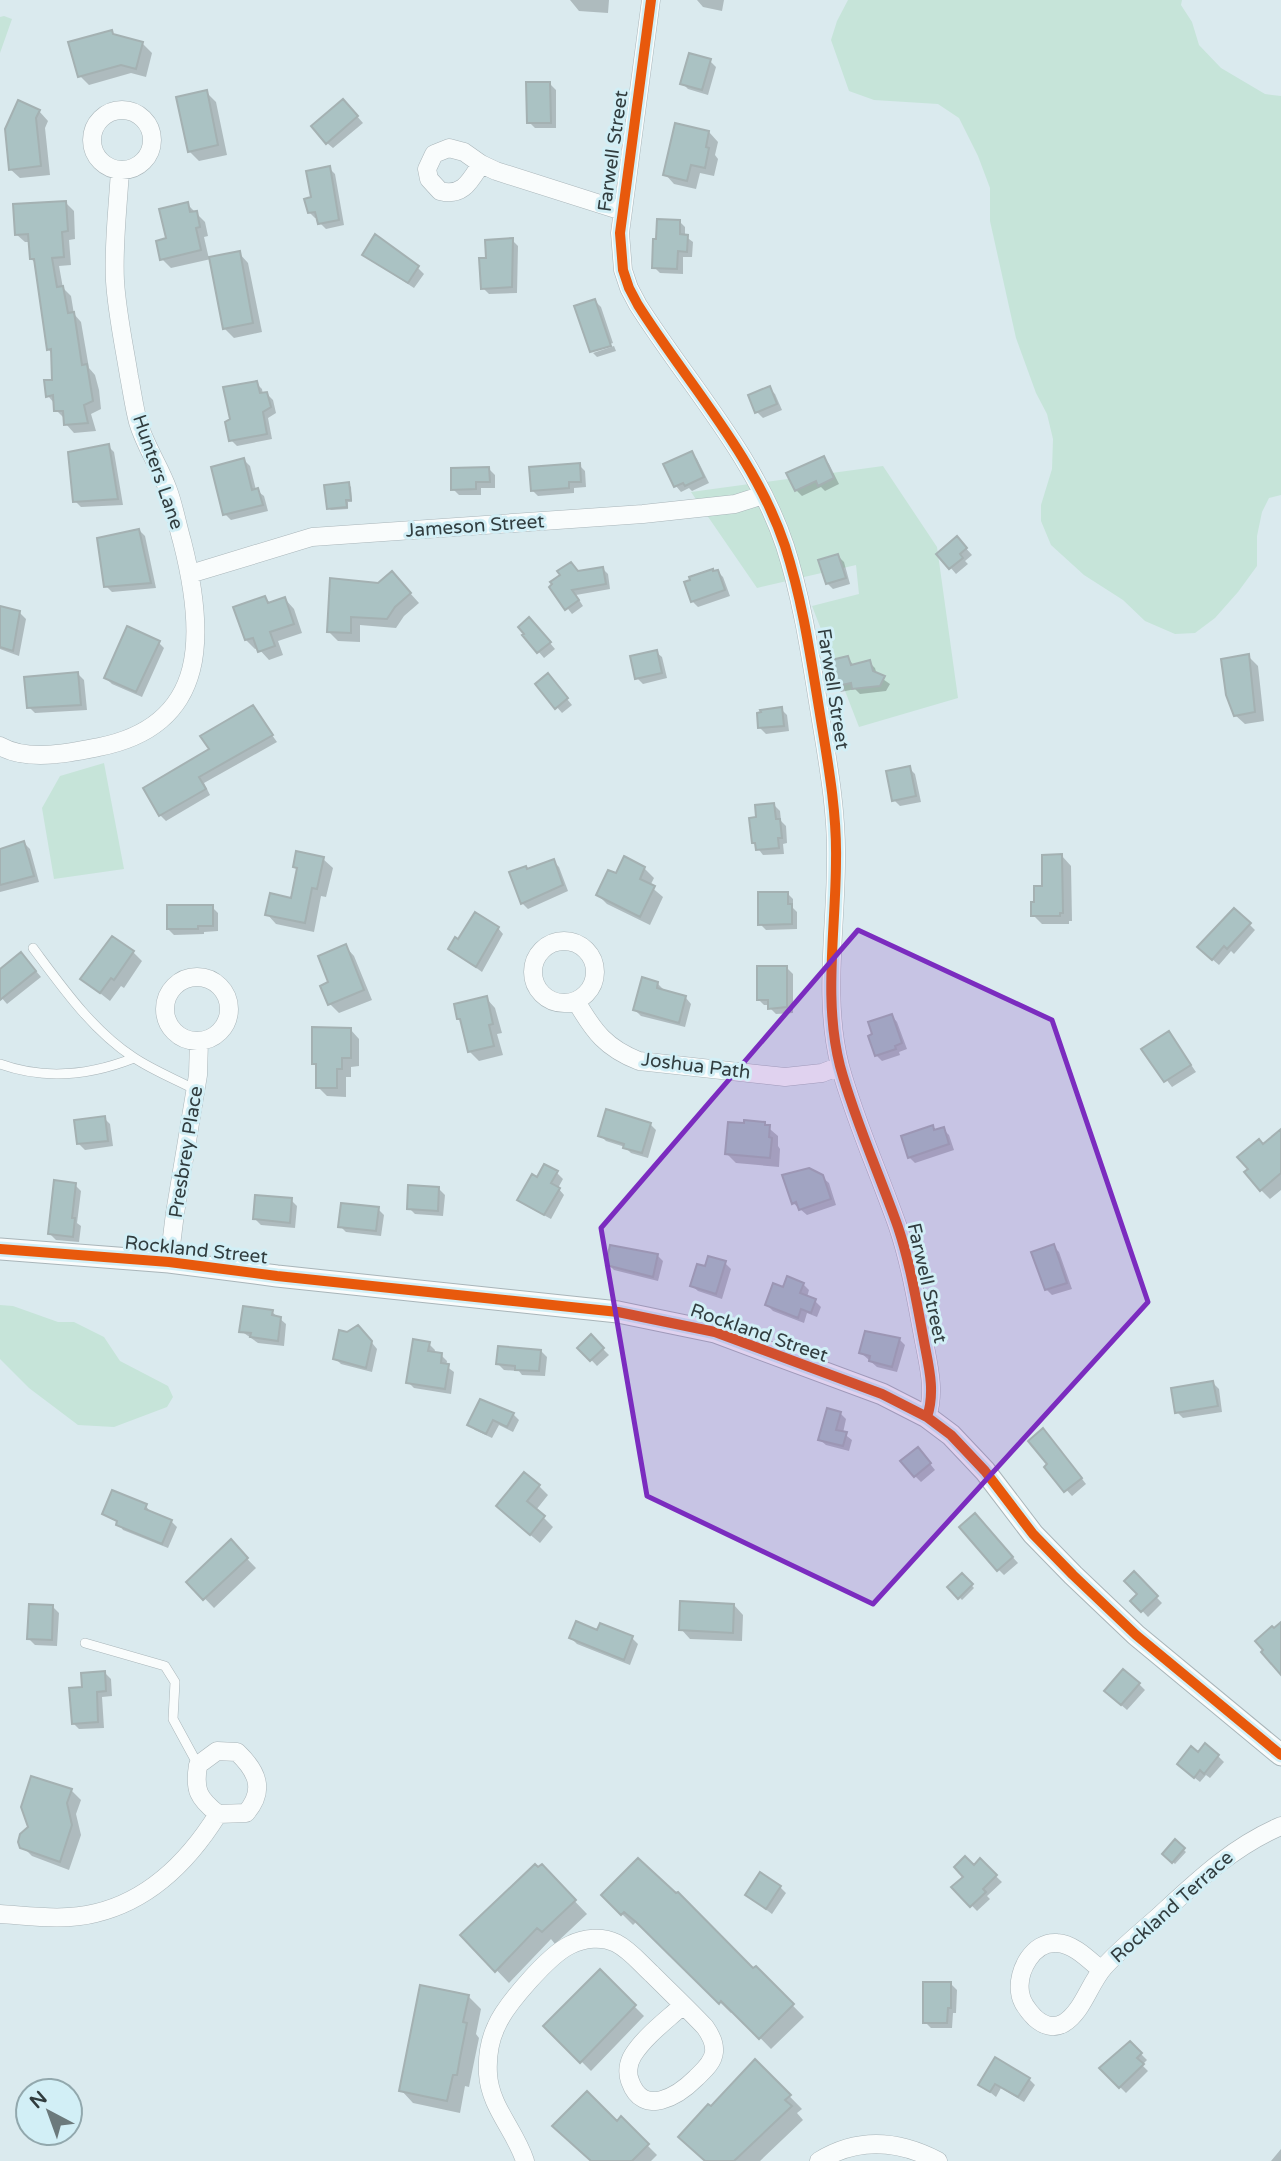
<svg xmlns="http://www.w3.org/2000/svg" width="1281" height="2161" viewBox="0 0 1281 2161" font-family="'Varela Round',sans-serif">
<rect width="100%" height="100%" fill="#daeaee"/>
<path fill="#c6e4d9" d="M848 0H1182L1181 5 1192 22 1199 45 1221 68 1265 94 1281 96V495L1269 498 1262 512 1257 536V566L1238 592 1215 618 1195 633 1175 634 1145 621 1123 600 1084 575 1051 545 1041 521V505L1052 469 1053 439 1047 414 1036 393 1016 338 990 221V188L978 156 959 118 938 104 874 100 849 91 831 40 837 21Z
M4 16 12 19 0 53V17Z
M883 466 937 547 958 698 859 727 812 606 859 594 856 565 757 588 691 492Z
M104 763 124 869 54 879 42 808 60 776Z
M0 1305 13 1306 58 1322H74L104 1337 120 1361 168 1386 173 1397 167 1407 114 1427 78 1425 29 1388 0 1359Z"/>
<path fill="#0003" d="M570 0H609L608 13 579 11Z
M697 0H724L722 11 703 7Z
M115 37 142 43 152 53 146 77 131 73 89 85 80 76Z
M710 61 716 67 708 95 688 89 682 83Z
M550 84 556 90V128H535L529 122Z
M206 92 216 102 227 155 199 161 189 151Z
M349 107 363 123 333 148 327 143Z
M39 111 48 121 45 128 50 175 20 178 10 169Z
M709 132 718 142 715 155 718 159 714 176 700 173 696 189 674 184 665 174Z
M329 168 335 174 344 225 326 229 320 223 319 218H315L309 212 313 198Z
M65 202 74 211 75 239 69 240 71 265 59 266 63 288 71 296 74 314 81 322 89 368 95 375 99 390 101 409 91 414 96 431 74 433 66 424 64 418 56 410 55 404 48 396 53 381V354L48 349 37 264 31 259 30 242H25L16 234Z
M187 204 205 222 208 236 204 237 209 259 239 253 248 263 262 332 234 338 224 328 211 259 171 268 162 259 168 240Z
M679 221 685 227V236L693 242 692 257H683V274L660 273 654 267Z
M512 240 518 246 517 293 489 294 483 288 488 259Z
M364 255 418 268 424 274 414 288Z
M595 301 601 307 613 343 592 350V352H591Z
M614 346 616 351 597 357 593 353Z
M256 383 262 389 263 395 267 394 273 400 276 413 268 418 272 439 237 446 231 440 232 420Z
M769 388 775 394 782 410 763 418 757 412Z
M108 446 114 452 123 505 81 507 75 501Z
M692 453 697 459 709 483 692 491 689 488 681 492 676 486Z
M824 458 829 464 839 484 825 491 821 487 802 496 796 490 789 474Z
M244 460 250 466 256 490 264 496 268 511 231 520 225 514Z
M579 465 585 471 586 487 574 488V493L538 496 532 490Z
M489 469 495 475V488H481V495H459L453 489Z
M348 484 351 487 352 502H348V509L331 510 328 508Z
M139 530 145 536 156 588 112 592 106 586Z
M963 545 972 555 965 561 968 564 956 574 939 554Z
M838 556 844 562 850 584 833 589 827 583Z
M603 569 608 574 610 589 576 595 583 606 572 614 551 587 579 573Z
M718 572 723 577 730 596 698 607 693 602 686 583Z
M401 583 419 603 404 616 396 628 360 625V642L338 641 329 632 379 585Z
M265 598 271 604 285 599 294 609 302 633 278 641 283 655 269 660 258 648 255 649 246 640Z
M0 608 20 613 26 619 19 656 0 649Z
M535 625 555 649 544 658 525 636Z
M159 643 164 648 142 697 112 684 106 678Z
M656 652 662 657 667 678 643 684 637 678Z
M1248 656 1258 666 1264 721 1245 724 1235 715Z
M848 658 854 666 869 662 875 668 877 675 890 684 886 691 860 694 855 689 841 692 835 686Z
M78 674 84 680 87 710 35 713 29 707Z
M553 682 572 705 562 713 537 684Z
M252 707 277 742 204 783 210 795 166 821 160 815 212 750Z
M781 709 787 715 789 731 766 734 760 728Z
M909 768 915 774 921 802 900 806 894 800Z
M774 805 780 811 781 821 786 826 787 843 783 844 784 854 763 855 753 842 757 819Z
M24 843 30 849 39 882 0 892V851Z
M1062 856 1071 866 1072 921H1069V924H1042L1033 915 1036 904Z
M323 859 333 868 326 897 321 896 314 932 276 924 267 914 292 900 298 870 294 867Z
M553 861 559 867 568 891 528 909 522 903 528 870Z
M644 868 654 878 650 886 663 897 650 925 607 904 598 895 617 876Z
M787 893 793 899V908L797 912V929L766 930 760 924Z
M212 907 218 913V931L204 932V934L174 935 168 929Z
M1249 924 1255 930 1234 954 1231 951 1219 965 1205 953Z
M498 928 503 934 482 972 450 949Z
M345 946 354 956 372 1000 339 1013 330 1004 331 983Z
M133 952 142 961 124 988 121 986 110 1001 82 979Z
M27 960 41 977 7 1004 0 996V971Z
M787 968 793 974V1013L776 1014 770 1008V1005H764L758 999Z
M657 983 663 989V992L686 998 691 1004 685 1027 641 1016 635 1010Z
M486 998 495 1008 502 1033 497 1034 503 1055 479 1061 469 1051 462 1022 459 1018Z
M892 1016 897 1022 907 1049 899 1052 900 1055 882 1061 876 1055 874 1036Z
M350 1029 359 1039V1066L351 1067V1077H346V1097L327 1096 318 1087V1067L314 1063Z
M1169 1033 1196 1072 1172 1087 1143 1049Z
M104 1118 110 1124 113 1146 85 1150 79 1144Z
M650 1124 656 1130 648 1158 631 1153 625 1147 606 1141 600 1135Z
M764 1124 778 1136V1146L780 1149 779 1167 736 1163 727 1154Z
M932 1127 936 1131 943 1129 949 1135 954 1150 915 1163 909 1157Z
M1281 1131V1190L1270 1199 1261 1190 1263 1146Z
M557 1173 563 1179 558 1188 564 1195 551 1219 525 1205 519 1199 538 1179Z
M822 1177 829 1183 836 1205 807 1215 793 1203Z
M75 1185 81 1191 77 1223 81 1226 79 1242 56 1240 50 1234Z
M439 1189 445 1195 443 1216 415 1214 409 1208Z
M291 1200 297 1206 295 1228 261 1225 255 1219Z
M378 1209 384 1215 381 1236 346 1232 340 1226Z
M1053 1246 1059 1252 1072 1289 1052 1295 1046 1289Z
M657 1255 663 1261 658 1281 614 1270 608 1264Z
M725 1263 731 1269 722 1299 698 1291 692 1286 706 1269Z
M803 1284 809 1290 807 1297 815 1301 821 1307 817 1317 807 1313 804 1323 773 1311 767 1305 784 1289Z
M272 1312 286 1324 284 1346 258 1343 241 1331Z
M364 1333 377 1349 372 1372 341 1364 335 1358Z
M591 1337 609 1355 597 1366 580 1348Z
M899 1339 905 1345 897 1372 877 1367 861 1353Z
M429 1344 435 1350 434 1354 441 1355 447 1361 446 1366 454 1372 451 1394 414 1388 408 1382Z
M541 1351 547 1357 545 1376 522 1375 519 1371 504 1370 498 1364Z
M1213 1383 1219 1389 1222 1412 1183 1418 1177 1412Z
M840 1413 846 1419 843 1433 852 1440 849 1451 826 1445 820 1440Z
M513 1414 519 1420 513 1432 499 1425 492 1438 475 1430 469 1424Z
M1049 1436 1086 1484 1072 1496 1046 1467 1050 1464Z
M923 1455 935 1470 921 1482 915 1476Z
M539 1486 548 1495 536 1510 553 1527 540 1543 507 1515Z
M146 1506 151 1513 171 1521 177 1527 168 1548 123 1530 118 1523 104 1513Z
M980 1521 1018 1563 1004 1575 998 1569Z
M231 1542 256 1568 214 1608 189 1582Z
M1134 1574 1162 1603 1148 1617 1133 1601 1140 1594Z
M962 1575 974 1588 962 1600 950 1587Z
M734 1605 743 1615 742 1641 690 1639 681 1629Z
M53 1607 59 1613 57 1646 35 1645 29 1639Z
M598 1632 632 1638 638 1644 630 1665 577 1644 571 1638Z
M105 1673 111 1679 112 1696 102 1697 104 1728 79 1729 73 1723 84 1689Z
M1139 1684 1145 1690 1127 1710 1112 1697Z
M1198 1754 1218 1756 1224 1762 1210 1778 1206 1775 1200 1782 1185 1770Z
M71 1790 81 1800 76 1814 81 1835 69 1870 32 1856 22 1846Z
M1175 1842 1186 1852 1175 1864 1164 1854Z
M980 1861 1002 1882 987 1896 990 1899 977 1911 954 1887Z
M542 1867 587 1914 555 1944 551 1939 509 1983 463 1935Z
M780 1887 786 1893 772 1914 747 1895Z
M603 1895 753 1970 756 1968 804 2017 771 2049 734 2011 731 2013 650 1934 636 1922 633 1925Z
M600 1972 644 2016 591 2071 546 2026Z
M951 1984 957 1990 956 2013H953L952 2028H931L925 2022Z
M468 1996 481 2009 476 2034 479 2038 472 2072 469 2087 465 2086 460 2113 413 2103 401 2090Z
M1130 2043 1147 2060 1142 2065 1148 2071 1126 2093 1102 2069Z
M755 2061 802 2109 797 2113 803 2120 760 2161H706L711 2109Z
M1029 2079 1035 2085 1024 2102 1001 2088 996 2097 980 2084Z
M621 2119 657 2155 651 2161H593Z
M1281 2149V2161H1271Z"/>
<path fill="#aac2c3" stroke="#a4b1b2" stroke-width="2" d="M112 30 113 34 143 42 136 69 121 65 78 77 68 42Z
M689 53 711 59 702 90 680 84Z
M526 82H550L551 123H527Z
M207 90 218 145 188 152 176 97Z
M343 99 358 116 326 144 311 126Z
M18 100 40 110 36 118 41 166 9 170 5 129Z
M675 123 709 131 706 147 709 148 705 168 691 165 687 181 663 175Z
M330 166 339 220 318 224 315 212 308 213 304 199 311 197 306 171Z
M66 201 68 231 62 232 64 257 52 258 57 287 63 286 68 313 74 312 82 365 87 364 93 401 84 405 88 423 64 425 63 411H54L53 395 46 397 44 380H52L51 349 47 350 34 259H30L28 234 15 235 13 204Z
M188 202 190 212 197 211 200 227 196 228 201 250 160 260 156 241 166 238 159 209Z
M657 219 680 220V234L688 235 687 252 678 251 677 269 652 268 653 239H656Z
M375 234 419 266 408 283 362 255Z
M513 238 512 287 481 289 479 258H486L485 240Z
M240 251 253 323 223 329 209 257Z
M595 299 611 346 590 352 574 306Z
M257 381 260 393 267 392 271 407 263 412 267 434 229 441 225 422 230 419 223 387Z
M770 386 777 404 755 413 748 395Z
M109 444 118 499 73 502 68 452Z
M692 451 704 477 685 486 683 483 674 487 663 464Z
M824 456 834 478 818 486 816 481 795 491 786 473Z
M244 458 252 490 258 488 263 505 223 515 211 467Z
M580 463 581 482H569V488L531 491 529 467Z
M489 467 490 482H476V489L451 490V468Z
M349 482 351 500H346L347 507 327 509 324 485Z
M139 529 151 583 104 587 97 538Z
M957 536 967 548 960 554 963 558 949 569 936 554Z
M838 554 846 578 826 584 818 560Z
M571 562 578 571 603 567 606 584 572 590 579 600 565 610 549 587 552 584 550 582 560 575 557 571Z
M713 569V571L718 570 725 590 691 602 684 582 690 580 689 577Z
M392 571 411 593 395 607 387 619 351 617V633L327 632 330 578 378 583Z
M265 596 268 603 285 597 294 624 270 632 275 646 258 652 253 638 245 640 233 607Z
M0 606 20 611 13 651 0 647Z
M529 617 551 642 537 653 522 635 524 634 518 627Z
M127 626 160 641 136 692 104 678Z
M657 650 662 673 635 679 630 656Z
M1249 654 1255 712 1234 716 1226 695 1221 659Z
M848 656 851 665 870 660 873 671 885 676 880 686 852 689 851 683 833 687 827 661Z
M78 672 81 705 27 708 24 677Z
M548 673 568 698 555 709 535 684Z
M253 705 273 735 199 777 206 789 159 816 143 788 209 749 200 736Z
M782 707 784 726 758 728 757 713 761 712 760 710Z
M910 766 916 796 892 801 886 771Z
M774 803 776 819H780L782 838H778L779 848 756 850 755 843H752L749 818 756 817 755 805Z
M24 841 34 876 0 885V849Z
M296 851 324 857 317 889 312 888 305 923 265 915 270 893 291 898 297 868 293 867Z
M1062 854 1063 913H1060V916H1031V902H1034V886H1042V855Z
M624 856 645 867 640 879 655 886 640 917 596 895 608 870 616 873Z
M554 859 563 885 521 904 509 872 526 866 527 869Z
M758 892H788V904H792V924L758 925Z
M167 905H213V926H198V929H167Z
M1234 908 1251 923 1227 949 1224 946 1212 960 1197 947Z
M475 912 499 927 476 967 448 949 455 937 458 939Z
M112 936 134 951 114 980 111 978 100 993 80 979Z
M346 944 364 990 328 1005 320 986 328 982 318 956Z
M21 952 36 971 0 1000V969Z
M757 966H787V1007L768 1009V1000H757Z
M642 977 658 982 657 988 686 996 679 1023 633 1010Z
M487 996 493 1024 489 1025 494 1046 468 1052 460 1019H457L454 1004Z
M892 1014 902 1043 895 1046 896 1049 875 1056 868 1036 872 1034 868 1022Z
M312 1027 351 1028V1058H342V1069H337V1088H316V1064H312Z
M1169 1031 1191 1065 1164 1082 1141 1049Z
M606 1109 651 1123 642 1153 623 1148 624 1144 598 1136Z
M105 1116 108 1141 77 1144 74 1120Z
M744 1120 765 1122V1125H770L769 1137 772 1138 770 1158 725 1154 728 1122 744 1123Z
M933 1125 934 1130 944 1127 949 1144 908 1158 901 1136Z
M1281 1129V1173L1260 1191 1244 1172 1248 1169 1237 1157 1259 1139 1263 1144Z
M544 1164 558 1171 551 1183 560 1188 544 1215 517 1200 532 1174 537 1177Z
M809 1168 823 1175 831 1199 799 1210 796 1202 792 1204 782 1175Z
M54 1180 76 1183 72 1218H75L73 1237 48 1234Z
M408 1185 439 1187 438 1211 407 1209Z
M255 1195 292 1198 290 1223 253 1219Z
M341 1203 379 1207 376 1231 338 1227Z
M1054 1244 1067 1283 1045 1290 1031 1252Z
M610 1245 658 1254 653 1277 606 1265Z
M708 1256 726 1261 716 1294 690 1286 697 1264 705 1266Z
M787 1276 804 1283 800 1293 816 1299 811 1313 801 1309 798 1318 765 1305 773 1283 783 1287Z
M243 1306 273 1310 272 1315 281 1317 278 1341 250 1337 251 1333 239 1332Z
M358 1325 372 1341 366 1368 333 1359 339 1330 347 1332Z
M865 1331 900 1338 892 1367 869 1361 870 1356 859 1353Z
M591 1334 604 1348 590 1361 577 1348Z
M413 1339 430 1342 428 1351 442 1353 441 1363 449 1364 445 1389 406 1383Z
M498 1346 541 1350 539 1371 515 1370V1366L496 1364Z
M1213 1381 1218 1406 1175 1413 1171 1388Z
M480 1399 514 1413 507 1427 493 1420 486 1434 467 1425Z
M827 1408 841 1412 836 1430 847 1432 843 1446 818 1440Z
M1043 1428 1082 1478 1064 1492 1044 1467 1047 1464 1028 1441Z
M918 1447 931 1463 914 1477 900 1461Z
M524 1472 540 1485 527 1501 545 1516 530 1535 496 1506Z
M112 1490 147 1504 145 1509 172 1520 162 1544 116 1525 117 1521 102 1514Z
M975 1513 1013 1557 997 1571 959 1527Z
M231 1539 248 1558 203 1600 186 1582Z
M1134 1571 1158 1596 1141 1612 1130 1601 1137 1594 1124 1581Z
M962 1573 973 1584 958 1599 947 1587Z
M680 1601 734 1604 733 1633 679 1630Z
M29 1604 53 1605 52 1640 27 1639Z
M576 1621 597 1630 600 1623 633 1636 624 1660 569 1638Z
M1281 1622V1675L1261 1652 1263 1650 1255 1641 1272 1626 1274 1628Z
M1123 1669 1140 1683 1121 1705 1104 1691Z
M105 1671 106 1691 97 1692 98 1722 72 1724 69 1688 82 1687 81 1673Z
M1205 1743 1219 1755 1204 1774 1200 1770 1194 1778 1177 1764 1191 1746 1198 1752Z
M31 1776 72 1789 67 1803 72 1825 60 1862 20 1848 18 1842 20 1834 28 1827 21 1807Z
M1175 1839 1185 1848 1172 1863 1162 1854Z
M965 1856 974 1865 980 1858 997 1875 983 1889 986 1892 970 1907 951 1887 963 1877 954 1867Z
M638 1858 676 1893 678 1892 753 1968 756 1966 794 2004 759 2039 721 2001 719 2004 636 1922 624 1912 621 1915 601 1895Z
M535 1864 538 1867 542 1864 576 1900 542 1932 537 1928 495 1972 460 1935Z
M760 1872 781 1886 766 1909 745 1895Z
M600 1969 636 2005 580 2063 543 2026Z
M923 1982H951V2008H948L947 2023H923Z
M420 1985 469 1995 463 2022 467 2023 460 2058 457 2075H453L447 2101 399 2091Z
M1130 2041 1142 2053 1137 2058 1144 2064 1119 2088 1099 2068Z
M995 2057 1030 2078 1018 2097 995 2084 990 2092 978 2085Z
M755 2059 791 2095 785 2100 792 2106 734 2161H705L678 2137 708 2104 711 2106Z
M587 2091 617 2121 621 2116 649 2144 632 2161H591L552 2126Z"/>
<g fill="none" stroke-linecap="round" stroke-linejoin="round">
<defs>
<path id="service" d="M33 948C62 987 92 1030 133 1057 152 1070 175 1079 196 1090
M0 1064C44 1080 91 1075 134 1058
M85 1643 165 1666 175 1682 173 1719 198 1765"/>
<path id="minor" d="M651 0 620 233 623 270 629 288 638 305C688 384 755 456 785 546 802 599 810 653 819 708 827 758 837 809 836 860 836 928 823 1000 840 1066 855 1121 879 1173 898 1227 910 1263 916 1299 923 1336 928 1364 936 1390 927 1417
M92 140a30 30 0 1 1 60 0a30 30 0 1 1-60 0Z
M481 164C470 181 463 197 440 191L429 179 427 169 434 154 449 148 464 152 481 164 496 171 622 211
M190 574 312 537 643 514 735 504 763 495
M0 746C28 762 69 753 99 747 211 725 205 631 182 541 177 524 174 506 168 490 160 467 145 446 138 422 134 407 132 391 129 376 124 345 117 313 115 281 113 245 118 207 120 170
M533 972a31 31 0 1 1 62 0a31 31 0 1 1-62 0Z
M165 1009a32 32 0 1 1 64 0a32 32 0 1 1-64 0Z
M576 1001C594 1032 606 1048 639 1061L785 1077 822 1073 840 1066
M169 1262 175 1213 198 1075 199 1041
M217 1751 237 1752C257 1771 266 1790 246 1813L218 1814C198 1798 194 1790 198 1765Z
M0 1914C31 1916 66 1921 96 1913 150 1900 190 1859 218 1814
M1101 1970C1089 1960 1074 1944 1057 1943 1033 1941 1017 1971 1020 1992 1021 2002 1028 2011 1035 2018 1044 2026 1054 2029 1064 2023 1083 2011 1089 1984 1104 1967 1120 1949 1140 1933 1158 1917 1197 1881 1232 1847 1281 1826
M525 2161C515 2130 490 2107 488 2074 487 2057 489 2042 496 2027 505 2005 549 1955 570 1945 584 1938 602 1936 616 1943 630 1950 641 1964 652 1974 670 1992 688 2009 705 2027 710 2034 715 2043 714 2052 713 2063 703 2071 696 2078 678 2096 643 2118 630 2081 627 2073 628 2063 633 2055 645 2036 667 2020 683 2005
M819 2161C858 2137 898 2140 938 2161"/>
<path id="tertiary" d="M0 1249 169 1262 277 1276 618 1312 715 1332 882 1394 927 1417 951 1435 985 1471 1033 1534 1073 1575 1136 1635 1281 1755"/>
</defs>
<use href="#service" stroke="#a9b5b9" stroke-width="10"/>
<use href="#minor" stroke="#a9b5b9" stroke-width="19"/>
<use href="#tertiary" stroke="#a9b5b9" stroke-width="23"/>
<use href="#service" stroke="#f9fcfc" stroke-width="9"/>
<use href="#minor" stroke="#f9fcfc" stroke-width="18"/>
<use href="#tertiary" stroke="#f9fcfc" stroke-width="21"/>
<defs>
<path id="cycleway" d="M651 0 620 233 623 270 629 288 638 305C688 384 755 456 785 546 802 599 810 653 819 708 827 758 837 809 836 860 836 928 823 1000 840 1066 855 1121 879 1173 898 1227 910 1263 916 1299 923 1336 928 1364 936 1390 927 1417
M0 1249 169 1262 277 1276 618 1312 715 1332 882 1394 927 1417 951 1435 985 1471 1033 1534 1073 1575 1136 1635 1281 1755"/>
</defs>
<use href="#cycleway" stroke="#d2eff6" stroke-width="15"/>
<use href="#cycleway" stroke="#e8590c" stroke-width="10"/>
</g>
<path fill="#7b2cbf" fill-opacity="0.2" stroke="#7b2cbf" stroke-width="5" stroke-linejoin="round" d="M858 930 1052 1020 1148 1302 873 1604 647 1496 601 1228Z"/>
<g text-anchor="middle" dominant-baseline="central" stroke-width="6" stroke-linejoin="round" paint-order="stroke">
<g font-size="19" fill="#313d3f" stroke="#d2eff6">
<text transform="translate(613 151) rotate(-82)">Farwell Street</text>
<text transform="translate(158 472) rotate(71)">Hunters Lane</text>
<text transform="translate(475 526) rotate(-4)">Jameson Street</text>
<text transform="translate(833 689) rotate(81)">Farwell Street</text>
<text transform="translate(696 1066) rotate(7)">Joshua Path</text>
<text transform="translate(186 1152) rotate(-81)">Presbrey Place</text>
<text transform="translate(196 1250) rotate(6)">Rockland Street</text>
<text transform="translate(927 1283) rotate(77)">Farwell Street</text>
<text transform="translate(759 1333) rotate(19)">Rockland Street</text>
<text transform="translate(1172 1907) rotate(-42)">Rockland Terrace</text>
</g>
</g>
<g transform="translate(49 2112) rotate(319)"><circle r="33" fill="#d2eff6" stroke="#92a8ad" stroke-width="2"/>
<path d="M0-5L12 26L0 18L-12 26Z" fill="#6c7a7c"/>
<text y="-10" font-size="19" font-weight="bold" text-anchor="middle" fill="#313d3f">N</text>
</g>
</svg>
